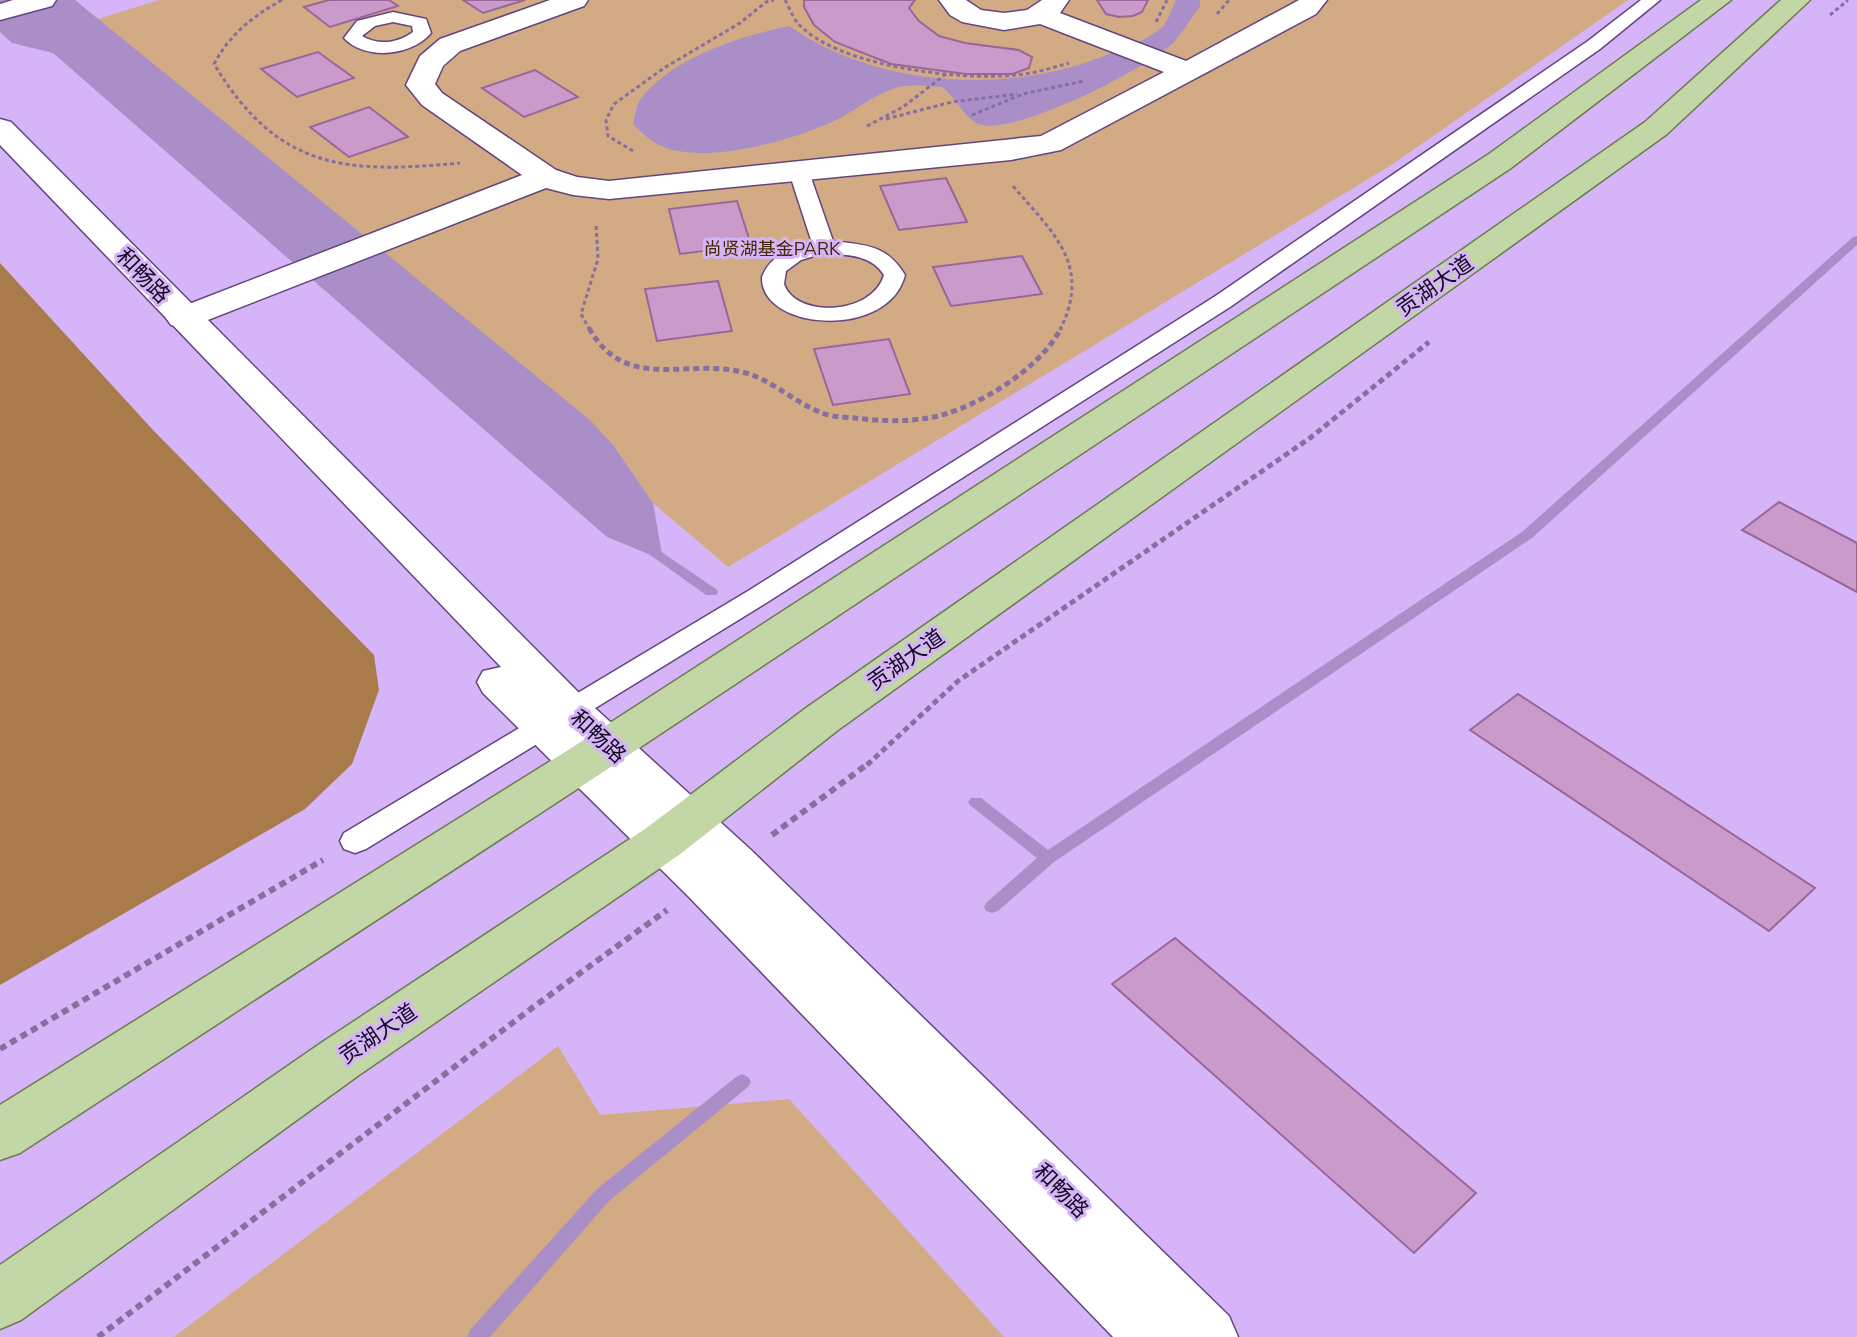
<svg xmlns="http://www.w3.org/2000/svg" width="1857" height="1337" viewBox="0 0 1857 1337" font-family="'Nunito Sans','Noto Sans SC',sans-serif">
<rect width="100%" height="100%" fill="#d5b5f7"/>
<path fill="#d2ab84" d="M159 0H1628L1393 164 728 567 653 503 614 446 98 19Z
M558 1046 600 1115 789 1099 1004 1337H174Z"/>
<path fill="#a97b4a" d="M0 263 153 430 374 655 379 690 352 764 305 809 0 985Z"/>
<path fill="#aa8ec7" d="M0 0H75L590 420 614 446 653 503 663 560 607 537 53 53 12 43 0 32Z
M1176 0H1200V7C1191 18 1183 32 1174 42 1150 67 1007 141 976 123 963 115 955 97 942 87 924 86 905 83 888 91 869 98 853 112 834 121 793 140 718 161 673 150 656 146 645 136 633 124 635 116 636 106 640 100 672 57 740 37 789 26 878 88 1007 95 1107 55 1123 48 1149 40 1162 27 1168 22 1172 8 1176 0Z"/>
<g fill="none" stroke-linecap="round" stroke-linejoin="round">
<path fill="#aa8ec7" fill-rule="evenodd" d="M1857 236V245L1532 538 1054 862 998 911 992 913 986 911 984 907 986 903 1037 858 971 806 968 802 971 798H981L1048 850 1522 532 1853 237Z
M651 545 716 589 718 592 716 595H706L646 552 644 549 646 546Z
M742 1074 748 1077 751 1082 748 1087 609 1201 490 1337H467L470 1330 597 1189 736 1077Z"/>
</g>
<path fill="#ca9aca" stroke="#99669a" stroke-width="2" d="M329 0H389L398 6 330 27 304 7Z
M463 0H525L483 13Z
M804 0H915L909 8 919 21 939 36 965 43 1019 50 1032 57 1029 68 1012 74H966L891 64 835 42 814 25 804 7Z
M1097 0H1148L1142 12 1133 16 1119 17 1106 14Z
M318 52 354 78 297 97 261 69Z
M535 70 578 97 524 117 482 88Z
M369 107 408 137 349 157 310 127Z
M946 178 967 222 899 230 880 186Z
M737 201 751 245 680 254 669 209Z
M1022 256 1042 294 951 306 933 267Z
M718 281 732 331 657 341 645 289Z
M889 339 910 394 833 405 814 349Z
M1779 502 1857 543V592L1742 530Z
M1518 694 1815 888 1769 931 1470 730Z
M1175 938 1476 1193 1414 1253 1112 984Z"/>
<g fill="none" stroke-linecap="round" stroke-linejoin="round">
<defs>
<path id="service" d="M1641 0H1660L1600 49 1230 307 766 603 366 849 355 853 344 849 340 841 344 833 748 591 1214 297 1588 41Z
M393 12 426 19 431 33C412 56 365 61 344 38L357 21ZM393 22 412 26 413 32C398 43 379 46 362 36L375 26Z
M799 166 809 172 833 241C866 245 887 245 905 275 889 340 760 331 762 277 771 254 791 249 812 243L789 172ZM824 253C846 255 871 254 884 275 872 316 795 318 784 284L786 271 801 260Z"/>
<path id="minor" d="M550 0H588L584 6 460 51 443 66 435 84 442 93 556 170 577 177 609 181 1041 136 1164 72 1040 24 1004 30 962 22 950 15 939 0H966L981 10 1004 13 1027 10 1042 0H1069L1060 13 1186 61 1299 0H1327L1316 14 1061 150 1011 160 609 199 573 195 546 188 195 325 183 328 171 325 166 318 171 311 522 175 422 105 406 85 420 56 440 39Z"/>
<path id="tertiary" d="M13 0H56L52 6 0 20V4Z
M0 119 11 122 585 699 751 850 1229 1316 1238 1337H1113L688 896 483 693 477 682 483 671 501 667 0 145Z"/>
<path id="primary" d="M1701 0H1731L1511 168 597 776 20 1153 0 1160V1105L565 752 1489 154Z
M1781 0H1810L1667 134 838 730 679 855 359 1075 21 1320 0 1329V1265L321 1043 645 829 806 708 1645 122Z"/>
</defs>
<use href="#service" stroke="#63457f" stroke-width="3"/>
<use href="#minor" stroke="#63457f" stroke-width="3"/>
<use href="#tertiary" stroke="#63457f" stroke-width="3"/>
<use href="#primary" stroke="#6c7c51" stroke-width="3"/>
<path stroke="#876f9f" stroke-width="3" stroke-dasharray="4 3" stroke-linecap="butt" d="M282 0C253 16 230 34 214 64 278 170 345 174 460 163
M785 0C789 7 792 16 797 22 833 66 960 81 1015 75 1033 74 1051 68 1069 63
M1217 14 1229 0
M1830 15 1848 0
M1156 22 1167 0
M972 115 1023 94 1084 81
M886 119 952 102 1017 94
M867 126 903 107 946 74
M633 151 608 136 606 120 614 104 664 68 740 23 766 2 774 0
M1013 186C1054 234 1092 265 1060 330
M590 330 581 314 598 259 596 224"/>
<path stroke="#876f9f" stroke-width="5" stroke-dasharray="6 4" stroke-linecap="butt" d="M589 328C627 396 691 355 749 374 776 383 798 405 825 414 833 417 845 417 855 418 878 421 905 422 928 418 973 411 1041 369 1061 328
M867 765 958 681 1310 438 1429 342"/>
<path stroke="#876f9f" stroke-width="6" stroke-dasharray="7 5" stroke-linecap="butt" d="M772 835 869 763
M0 1049 323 860
M98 1337 532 1008 667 910"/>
<use href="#service" fill="#fff" fill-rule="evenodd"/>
<use href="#minor" fill="#fff" fill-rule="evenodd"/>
<use href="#tertiary" fill="#fff" fill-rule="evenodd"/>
<use href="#primary" fill="#c3d6a6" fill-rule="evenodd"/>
</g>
<g text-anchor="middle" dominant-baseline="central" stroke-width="6" stroke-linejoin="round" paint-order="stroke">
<g font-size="18" fill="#472700" stroke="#d5b5f7">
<text x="772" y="249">尚贤湖基金PARK</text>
</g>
<g font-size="22" fill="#160a21" stroke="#d5b5f7">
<text transform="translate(143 276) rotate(46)">和畅路</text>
<text transform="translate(1435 286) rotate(-35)">贡湖大道</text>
<text transform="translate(906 660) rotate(-35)">贡湖大道</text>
<text transform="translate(598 737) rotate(43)">和畅路</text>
<text transform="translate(378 1034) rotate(-34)">贡湖大道</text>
<text transform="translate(1061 1191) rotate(45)">和畅路</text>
</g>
</g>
</svg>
